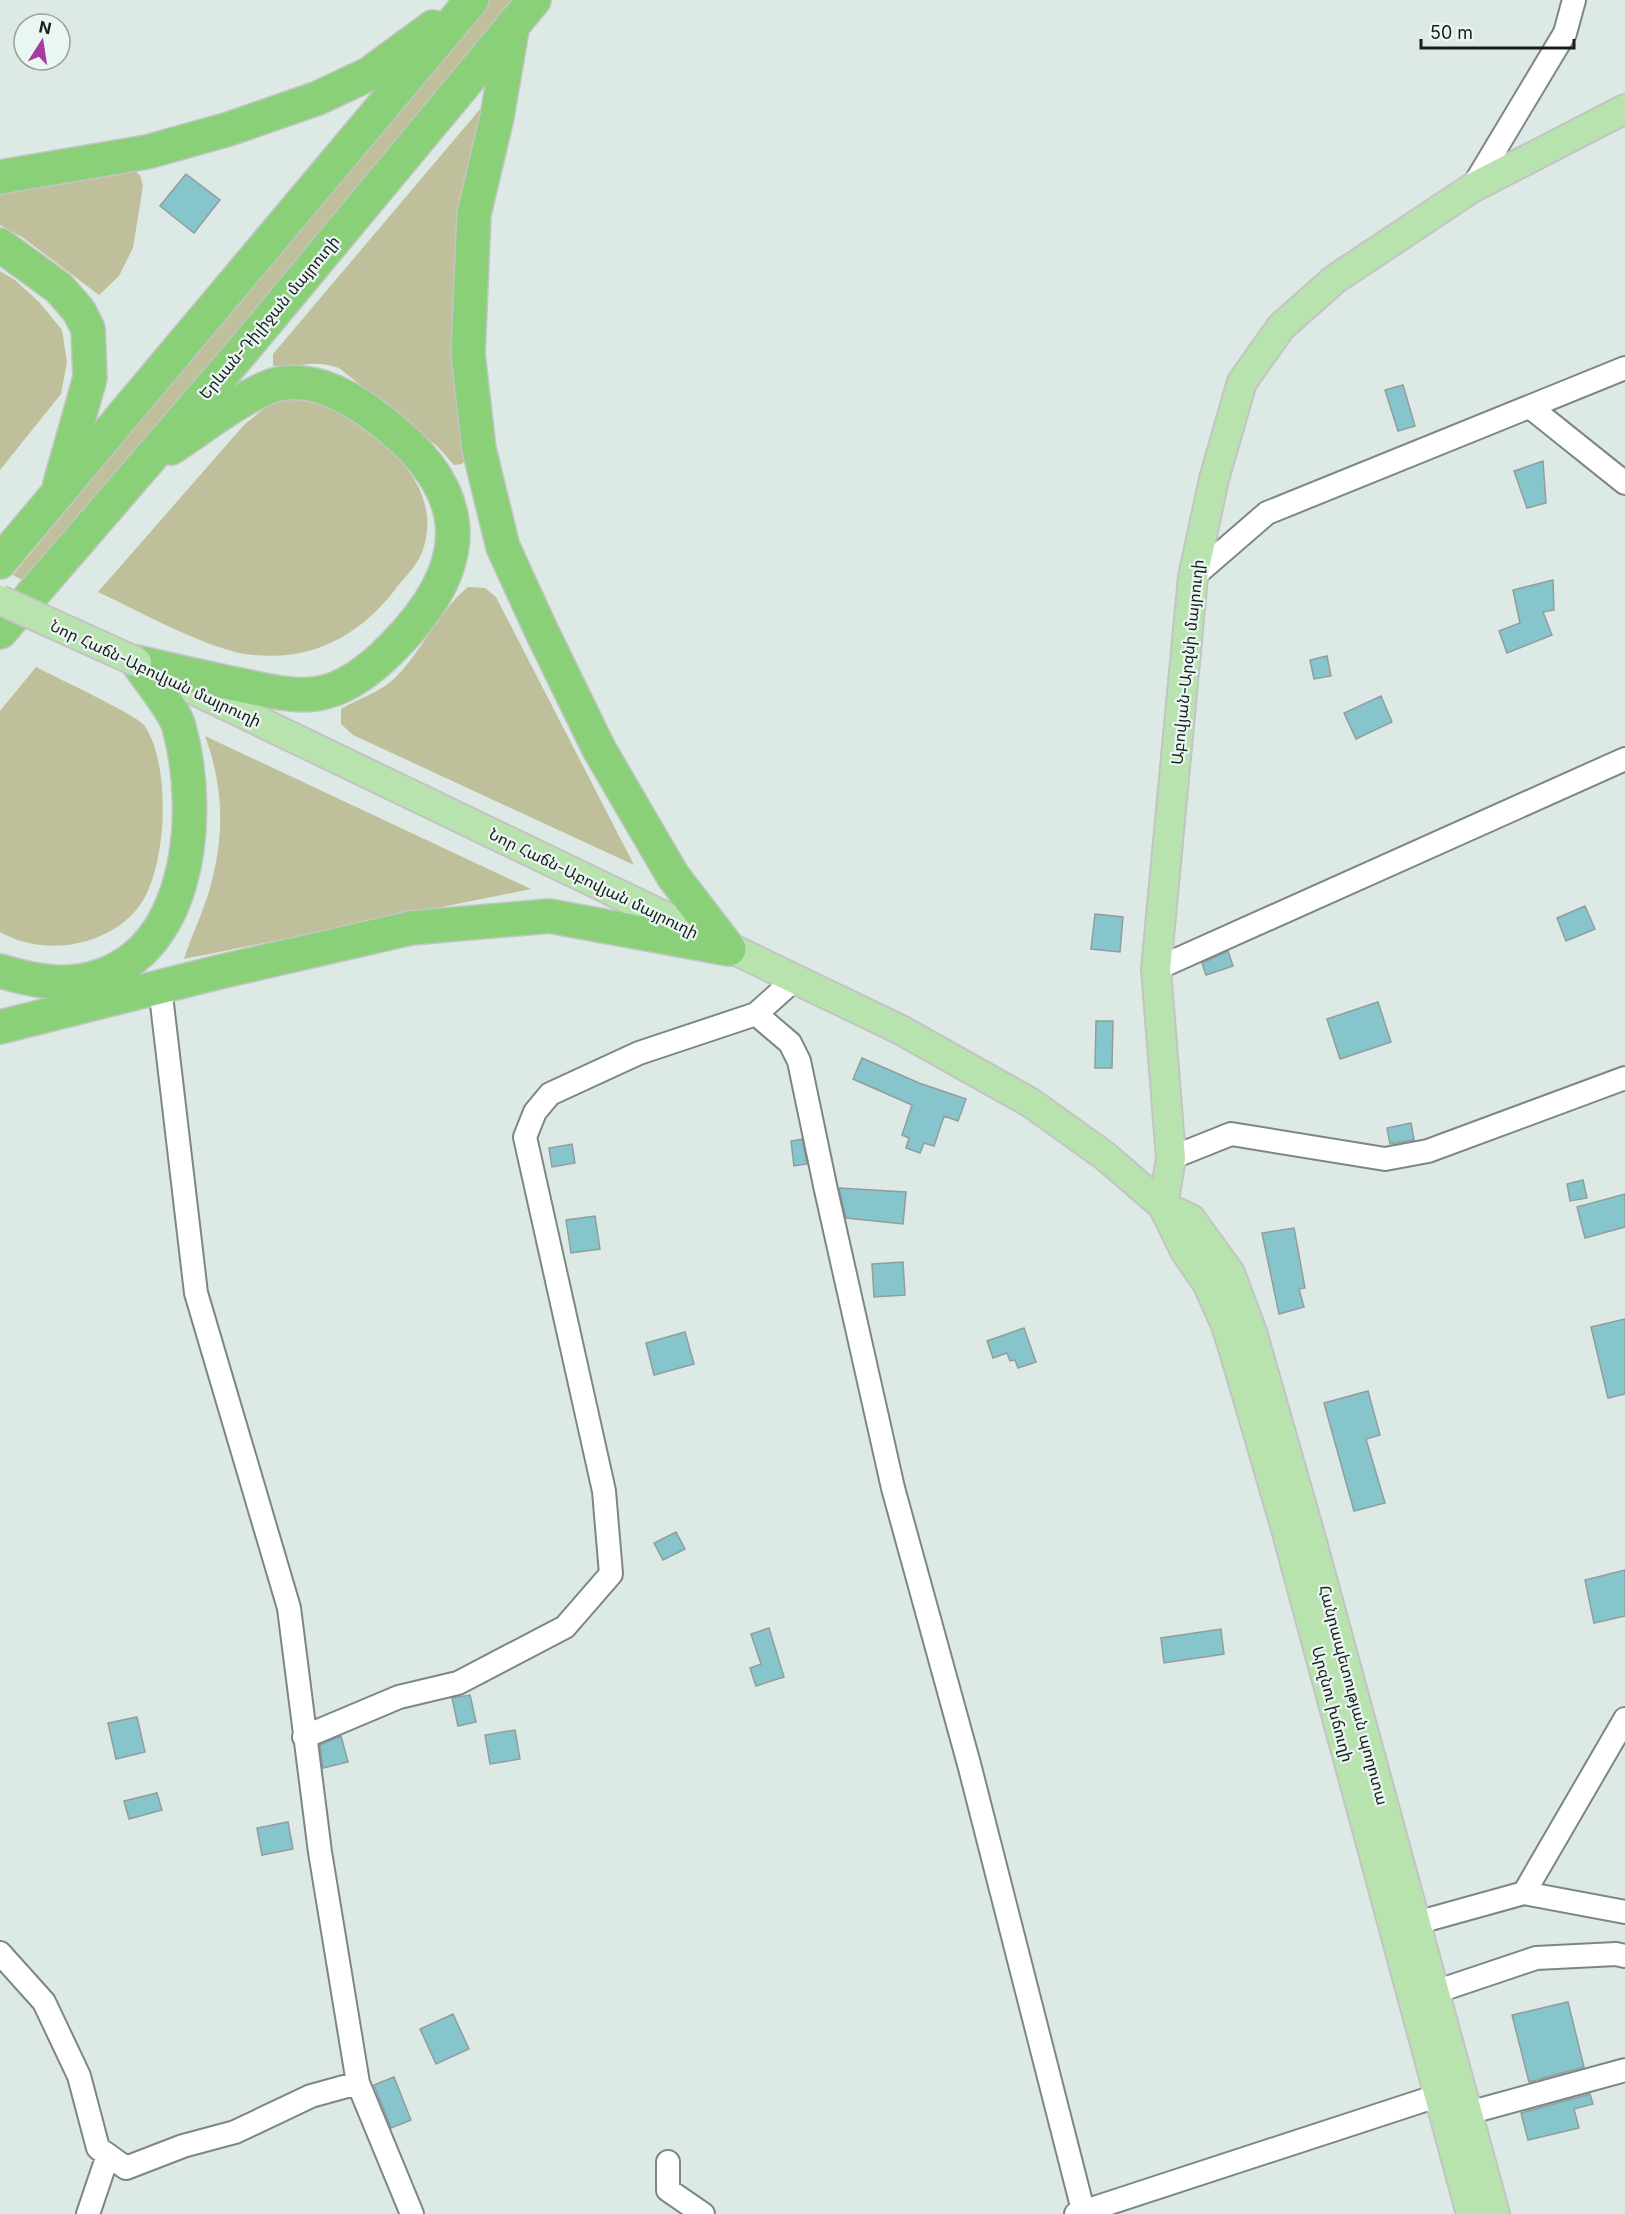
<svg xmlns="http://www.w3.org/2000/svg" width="1625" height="2214" viewBox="0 0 1625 2214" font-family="Inter,'Noto Sans Armenian',sans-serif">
<rect width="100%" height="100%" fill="#dde9e4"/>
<path fill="#bfbf9c" d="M489 0H511L29 584 13 575Z
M481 108 459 219 467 458 462 464 454 465 437 446 339 368C319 361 301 363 281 371L273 365V354Z
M128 166 140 175 143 186 133 248 119 276 99 295 22 237 0 225V184Z
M0 271 15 280 39 302 62 330 67 362 61 394 0 470Z
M290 398C328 403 340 413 371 435 408 461 439 501 423 550 419 563 406 576 397 587 361 635 314 661 253 655 212 652 137 610 98 592L243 426 269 404Z
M468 587 485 588 496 597 634 865 353 735 341 724V709C359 698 382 692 397 676 423 649 439 611 468 587Z
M36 667C53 676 137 715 144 725 172 764 168 872 137 909 106 947 43 957 0 932V711Z
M205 736 531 889 184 959C193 931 207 905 213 876 225 828 222 782 205 736Z"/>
<path fill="#85c5cb" stroke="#919d9e" stroke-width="1.5" d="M186 174 220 200 194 233 160 206Z
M1403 385 1415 426 1398 431 1385 390Z
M1543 461 1546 503 1527 508 1514 471Z
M1553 580 1554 610 1543 612 1552 635 1507 653 1499 631 1520 623 1513 590Z
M1327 656 1331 676 1314 679 1310 660Z
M1381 696 1392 722 1356 739 1344 713Z
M1585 906 1595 929 1566 941 1557 918Z
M1095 914 1123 917 1120 952 1091 949Z
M1228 951 1233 966 1206 975 1202 963Z
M1378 1002 1391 1042 1340 1059 1327 1019Z
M1096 1021H1113L1112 1068H1095Z
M862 1058 919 1083 966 1099 958 1121 944 1116 934 1146 924 1143 920 1153 906 1148 909 1138 902 1135 912 1105 853 1079Z
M1411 1123 1414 1140 1390 1144 1387 1128Z
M802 1139 807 1164 794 1166 791 1141Z
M572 1144 575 1163 552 1167 549 1148Z
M1583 1180 1587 1198 1570 1201 1567 1184Z
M839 1188 906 1192 903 1224 846 1218Z
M1625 1194V1227L1585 1238 1577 1207Z
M595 1216 600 1249 571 1253 566 1220Z
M1294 1228 1305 1288 1299 1289 1304 1307 1279 1314 1262 1233Z
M903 1262 905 1295 874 1297 872 1264Z
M1625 1319V1394L1608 1398 1591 1327Z
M1024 1328 1036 1362 1018 1368 1015 1360 1010 1361 1007 1353 993 1358 987 1341Z
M685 1332 694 1364 654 1375 646 1343Z
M1368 1391 1380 1435 1366 1439 1385 1503 1354 1511 1324 1403Z
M676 1532 685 1549 663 1560 654 1543Z
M1625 1570V1616L1594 1623 1585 1580Z
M769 1628 784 1677 756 1686 750 1668 761 1664 751 1634Z
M1221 1629 1224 1654 1164 1663 1161 1638Z
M470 1695 476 1722 458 1726 452 1698Z
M137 1717 145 1752 116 1759 108 1723Z
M515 1730 520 1759 490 1764 485 1735Z
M341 1736 348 1762 323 1768 320 1745Z
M157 1793 162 1810 129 1819 124 1801Z
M288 1822 293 1849 262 1855 257 1828Z
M1568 2002 1584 2067 1529 2082 1512 2015Z
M453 2014 469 2049 436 2064 420 2029Z
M394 2077 411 2120 391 2128 374 2085Z
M1590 2094 1593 2104 1574 2109 1579 2128 1528 2140 1521 2113Z"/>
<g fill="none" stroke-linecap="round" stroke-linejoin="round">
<defs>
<path id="minor" d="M1472 188 1565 33 1574 0
M1530 407 1625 483
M1193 577 1267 513 1625 368
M1156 969 1625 759
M160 987 196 1293 289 1608 320 1852 358 2083 412 2214
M756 1014 790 1043 799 1061 826 1190 893 1488 969 1764 1084 2214
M1171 1158 1231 1134 1385 1159 1428 1151 1625 1078
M304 1737 399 1697 458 1683 565 1627 611 1574 604 1491 525 1137 535 1112 550 1094 639 1053 756 1014 794 980
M1524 1893 1625 1719
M1416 1923 1524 1893 1625 1912
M0 1953 44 2002 79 2076 98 2148 126 2168 183 2146 235 2132 311 2096 358 2083
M1435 1992 1536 1958 1616 1954 1625 1956
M1468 2113 1625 2070
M668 2162V2190L703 2214
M88 2214 108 2155
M1076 2214 1440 2095"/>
<path id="major" d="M169 678 901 1030 1031 1103 1105 1156 1163 1206 1191 1219 1230 1273 1252 1332 1310 1535 1495 2214
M1163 1206 1171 1158 1156 969 1193 577 1214 479 1242 382 1281 327 1335 279 1472 188 1625 109
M1163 1206 1185 1251 1207 1283 1226 1325 1238 1364 1286 1529 1471 2214"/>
<path id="highway" d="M513 24 497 117 474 214 468 354 479 449 503 547 541 630 599 749 673 876 729 949
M0 177 147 152 229 129 318 98 369 74 433 27
M0 245 59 288 79 311 88 329 90 378 60 484
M0 562 472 0
M0 632 244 349 534 0
M137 662C170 670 202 677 235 684 261 689 288 697 315 694 346 690 374 667 395 645 477 561 472 489 379 419 351 398 320 379 284 383 254 386 198 431 171 448
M0 971C23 978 48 984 72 982 191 970 204 818 179 727 175 711 148 678 137 662
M0 1027 219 972 411 928 549 916 729 949"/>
</defs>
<use href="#minor" stroke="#7c8783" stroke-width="26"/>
<use href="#major" stroke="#c3c4c4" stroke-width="32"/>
<use href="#highway" stroke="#c3c4c4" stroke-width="36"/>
<use href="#minor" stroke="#fff" stroke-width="22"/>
<use href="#major" stroke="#b9e3ae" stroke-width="28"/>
<use href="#highway" stroke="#8ad078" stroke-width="33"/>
<defs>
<path id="major-bridge" d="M0 600 137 662"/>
</defs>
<use href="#major-bridge" stroke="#c3c4c4" stroke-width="32" stroke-linecap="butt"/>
<use href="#major-bridge" stroke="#b9e3ae" stroke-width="28"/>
</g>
<g text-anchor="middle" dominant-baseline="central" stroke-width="4.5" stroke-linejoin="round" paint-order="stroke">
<g font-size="16" fill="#191d1c" stroke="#eaf6f2">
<text transform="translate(269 317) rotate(-50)">Երևան-Դիլիջան մայրուղի</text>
<text transform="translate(1187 662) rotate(-84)">Աբովյան-Արզնի մայրուղի</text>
<text transform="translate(156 673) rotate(25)">Նոր Հաճն-Աբովյան մայրուղի</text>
<text transform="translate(594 883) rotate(26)">Նոր Հաճն-Աբովյան մայրուղի</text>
<text transform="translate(1354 1695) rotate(75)">Հանրապետության պողոտա</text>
<text transform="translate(1333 1704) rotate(75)">Արզնու խճուղի</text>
</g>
</g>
<g transform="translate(42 42) rotate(12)"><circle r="28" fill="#eaf6f2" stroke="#969f9c" stroke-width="1.5"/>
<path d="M0-4.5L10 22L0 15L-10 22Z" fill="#a63c9d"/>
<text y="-9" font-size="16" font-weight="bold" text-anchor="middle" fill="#191d1c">N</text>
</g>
<path d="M1421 39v9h153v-9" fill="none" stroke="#191d1c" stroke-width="3"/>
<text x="1430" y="39" font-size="18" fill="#191d1c" stroke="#eaf6f2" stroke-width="4.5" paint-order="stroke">50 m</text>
</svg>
